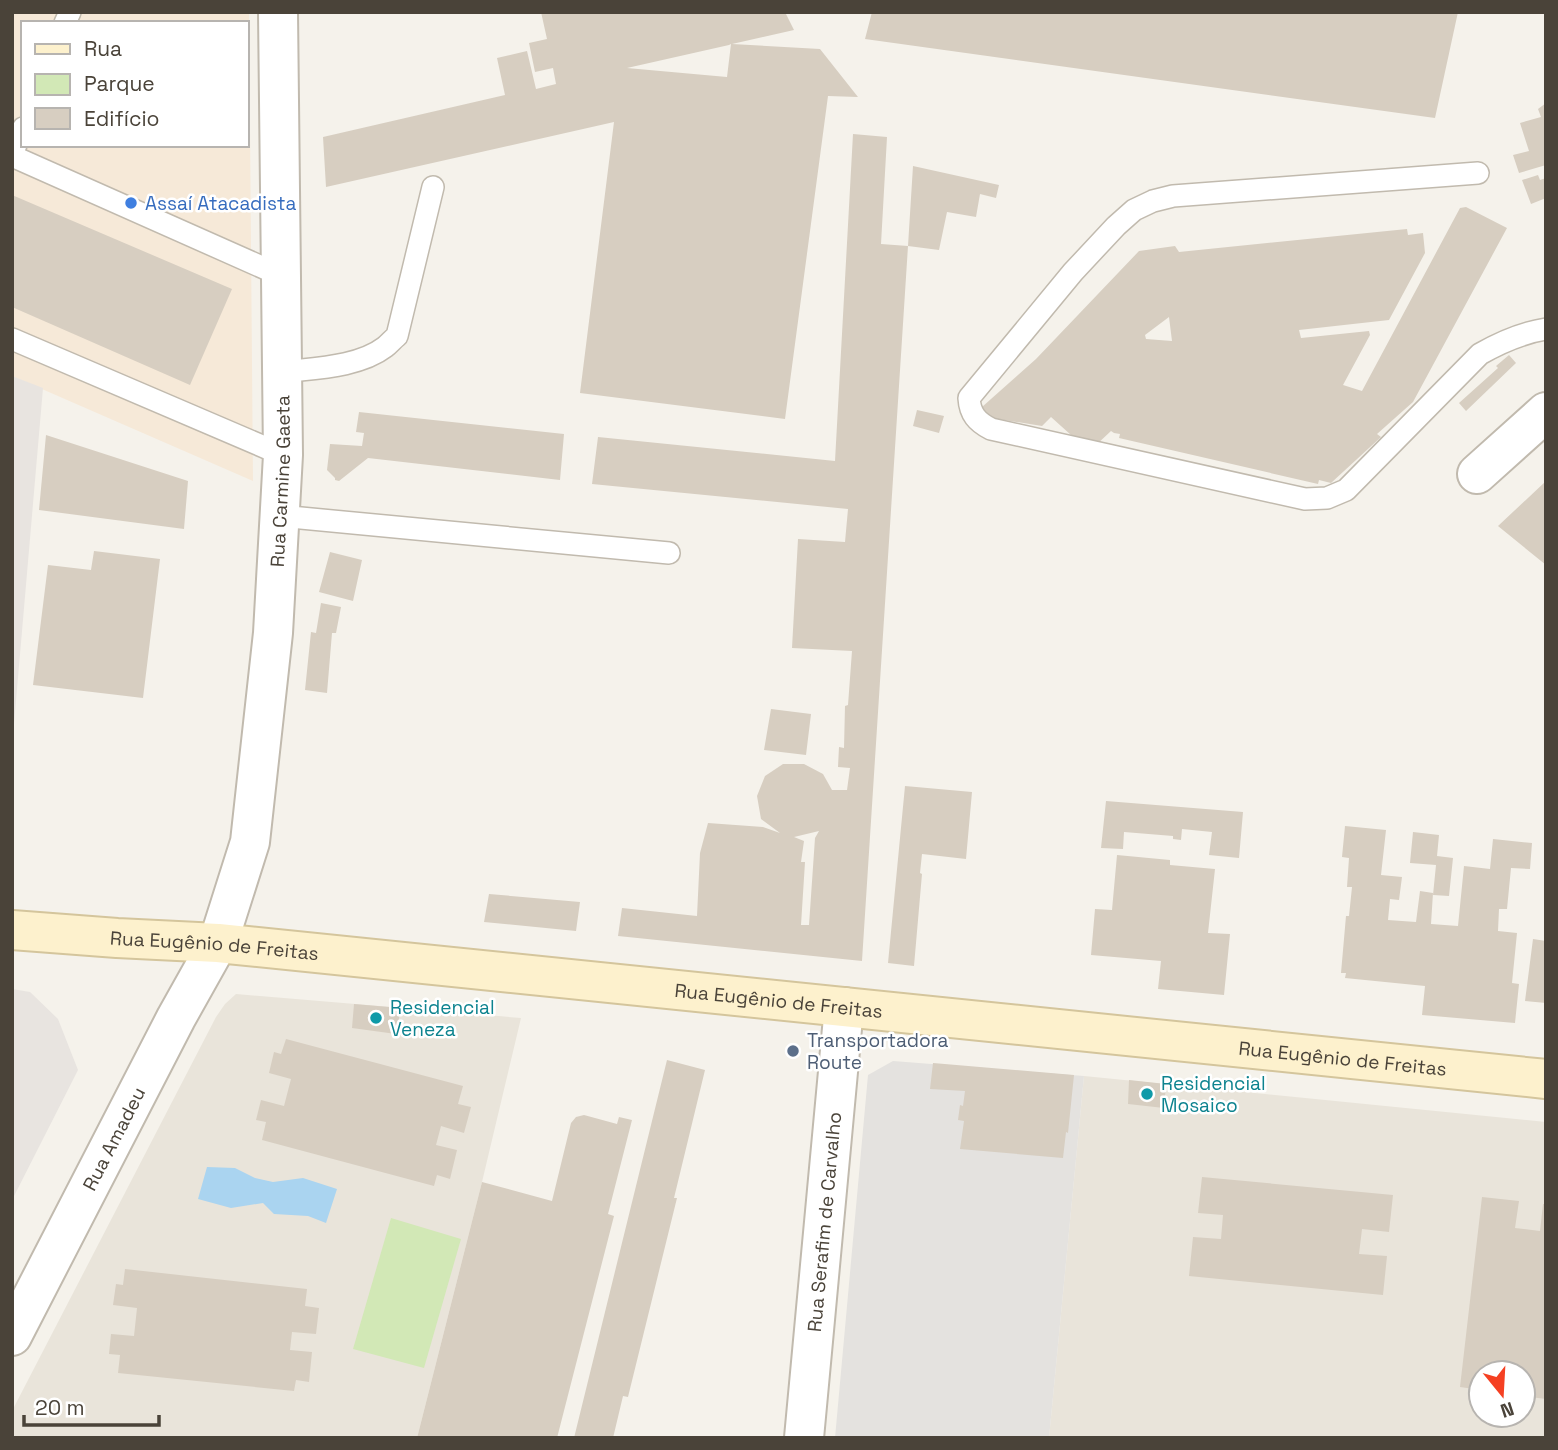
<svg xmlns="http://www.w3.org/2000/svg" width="1558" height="1450" viewBox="0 0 1558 1450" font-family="'Space Grotesk',sans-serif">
<rect width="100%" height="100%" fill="#f5f2eb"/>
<path fill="#e9e4da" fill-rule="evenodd" d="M236 994 521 1018 482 1182 417 1438H12V1411L216 1017 225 1004Z
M1084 1076 1546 1122V1438H1049ZM1481 1373H1523V1415H1481Z"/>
<path fill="#f6e9d8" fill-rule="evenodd" d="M12 12H249L253 481 12 376ZM23 23H247V145H23Z"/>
<path fill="#e8e4e0" d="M12 376 43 388 12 747Z
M12 989 30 992 58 1019 78 1070 12 1200Z"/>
<path fill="#d2e8b6" d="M391 1218 461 1239 424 1368 353 1349Z"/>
<path fill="#e4e2df" d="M893 1061 1084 1076 1049 1438H835L868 1075Z"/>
<path fill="#aad4f0" d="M207 1167 235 1168 255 1178 273 1182 303 1178 337 1189 326 1223 308 1216 274 1214 263 1203 231 1208 198 1199Z"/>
<path fill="#d7cec1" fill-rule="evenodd" d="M541 12H785L794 30 732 44 820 49 858 97 828 96 785 419 580 393 614 122 326 187 323 137 505 95 497 58 527 51 536 89 556 84 553 68 535 72 529 43 547 39ZM731 44 727 77 627 68 729 45Z
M872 12H1458L1435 118 865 39Z
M1546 103V165L1519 173 1513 155 1529 151 1520 123 1541 117 1538 109Z
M853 134 887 137 881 244 908 246 913 166 999 185 996 198 980 194 976 217 947 212 939 250 908 246 862 961 618 936 622 908 697 916 700 853 708 823 763 827 780 833 761 819 757 796 765 776 783 764H804L823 774 832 790H847L850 768 838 767 839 747 844 748 845 706 848 705 852 651 792 648 798 539 845 542 848 509 592 484 598 437 835 461ZM819 831 815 838 809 925H801L805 862H801L804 841 794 837Z
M1538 175 1540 180 1546 178V198L1531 204 1522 180Z
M12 195 232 289 190 385 12 307Z
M1466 207 1507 228 1413 402 1377 434 1381 437 1331 483 1319 480 1318 484 1119 438 1120 434 1114 433 1111 431 1095 446 1081 444 1051 417 1042 426 973 415 1036 359 1139 251 1175 246 1179 252 1407 229 1408 235 1423 233 1425 253 1389 320 1299 330 1301 338 1369 331 1370 335 1343 385 1362 391 1460 208ZM1169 317 1172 341 1146 339 1145 335Z
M1509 355 1516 363 1466 411 1459 403 1498 368 1496 366Z
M917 410 944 416 939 433 913 426Z
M359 412 564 434 560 480 368 458 339 481 335 480V478L327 470 330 444 362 446 364 433 356 432Z
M46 435 188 481 184 529 39 510Z
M1546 481V565L1498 526Z
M94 551 160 559 143 698 33 685 48 565 91 570Z
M330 552 362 560 353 601 319 592Z
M321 603 341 607 336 633H332L327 693 305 690 311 632 316 633Z
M771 709 811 714 806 755 764 750Z
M905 786 972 792 966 859 922 854 920 873 922 874 914 966 888 963Z
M1106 801 1243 812 1239 858 1209 855 1212 832 1182 829 1181 840 1173 839V836L1124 832 1123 849 1101 848Z
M1345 826 1386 830 1381 875 1402 877 1399 900 1390 899 1388 920 1416 922 1420 891 1433 893 1431 924 1458 926 1464 866 1490 869 1493 839 1532 843 1530 869 1511 868 1507 909H1499L1498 931 1517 933 1512 983 1519 984 1515 1023 1422 1015 1425 986 1345 978 1346 973H1341L1346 916H1349L1352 887H1347L1349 858 1342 857Z
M1413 832 1439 835 1437 856 1453 858 1449 896 1433 895 1436 865 1410 863Z
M1117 855 1170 860V865L1215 869 1208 933 1230 934 1224 995 1158 989 1161 961 1091 955 1095 909 1112 910Z
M489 894 580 902 576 931 484 922Z
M1533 939 1546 941V1003L1525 1001Z
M354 1004 401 1008 396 1034 352 1028Z
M286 1039 463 1086 458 1104 471 1107 464 1133 441 1126 436 1145 457 1150 450 1179 437 1175 434 1186 262 1140 266 1122 256 1120 261 1100 284 1106 291 1079 269 1073 274 1052 281 1054Z
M667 1060 705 1070 674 1198H677L628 1397 623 1396 613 1438H574Z
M933 1063 1074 1075 1068 1133 1066 1132 1063 1158 960 1149 964 1121 958 1120 960 1105 963 1106 965 1091 930 1089Z
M1129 1080 1166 1084 1164 1108 1128 1104Z
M584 1115 617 1124 619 1117 632 1120 608 1214 614 1216 557 1438H417L482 1182 552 1201 571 1123 576 1117Z
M1202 1177 1393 1195 1389 1232 1362 1229 1359 1254 1387 1256 1383 1295 1189 1276 1193 1237 1221 1239 1223 1215 1198 1213Z
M1482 1197 1519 1201 1515 1228 1540 1231 1543 1204H1546V1399L1523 1396V1369L1499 1366 1498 1373H1481V1390L1460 1387Z
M125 1269 307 1289 305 1306 319 1308 316 1334 292 1332 290 1350 312 1352 309 1382 296 1380 294 1391 118 1373 120 1355 109 1354 111 1334 134 1336 137 1308 113 1305 116 1284 123 1285Z"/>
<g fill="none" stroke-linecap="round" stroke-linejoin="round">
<defs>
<path id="lane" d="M65 23 70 12
M12 154 23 128
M12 156 282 276
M1478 173 1173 196 1153 201 1134 210 1116 226 1073 272 969 398C970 414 977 422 991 429L1305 499 1327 498 1346 490 1480 354C1501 342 1521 333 1546 329
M12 339 283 455
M283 372C315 368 359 367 385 347 389 344 393 339 397 336L433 187
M280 516 669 553"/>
<g id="street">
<path d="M1477 474 1546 412"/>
<path id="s1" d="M12 1336 176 1018 218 943 250 842 273 633 283 455 278 12"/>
<path id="s2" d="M804 1438 844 1007"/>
</g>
<g id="secondary">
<path id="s3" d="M12 930 117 938 218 943 1546 1079"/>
</g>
</defs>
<use href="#lane" stroke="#c1baae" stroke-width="24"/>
<use href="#street" stroke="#c1baae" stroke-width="42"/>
<use href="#secondary" stroke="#d4c59c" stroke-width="42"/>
<use href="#lane" stroke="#fff" stroke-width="21"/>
<use href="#street" stroke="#fff" stroke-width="38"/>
<use href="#secondary" stroke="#fdf1cd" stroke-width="38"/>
</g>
<circle fill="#3f7fe0" stroke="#fff" stroke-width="2.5" cx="131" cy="203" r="7"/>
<g fill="#0f9aa8" stroke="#fff" stroke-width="2.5">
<circle cx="376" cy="1018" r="7"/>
<circle cx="1147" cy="1094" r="7"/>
</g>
<circle fill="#5c6f8a" stroke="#fff" stroke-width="2.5" cx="793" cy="1051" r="7"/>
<g text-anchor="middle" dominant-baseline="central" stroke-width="5" stroke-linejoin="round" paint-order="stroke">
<g font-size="19" fill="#366cbe" stroke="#fff" text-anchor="start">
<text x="145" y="203">Assaí Atacadista</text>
</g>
<g font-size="19" fill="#4a4339" stroke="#fff">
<text stroke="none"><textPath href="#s1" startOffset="912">Rua Carmine Gaeta</textPath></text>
<text stroke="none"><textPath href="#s3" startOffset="203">Rua Eugênio de Freitas</textPath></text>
<text stroke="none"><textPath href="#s3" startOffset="770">Rua Eugênio de Freitas</textPath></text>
<text stroke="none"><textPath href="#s3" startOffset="1337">Rua Eugênio de Freitas</textPath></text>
<text stroke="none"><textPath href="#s1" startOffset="222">Rua Amadeu</textPath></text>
<text stroke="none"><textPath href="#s2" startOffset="217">Rua Serafim de Carvalho</textPath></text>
</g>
<g font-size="19" fill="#0d838f" stroke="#fff" text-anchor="start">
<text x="390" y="1007">Residencial<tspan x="390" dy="22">Veneza</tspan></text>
<text x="1161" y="1083">Residencial<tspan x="1161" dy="22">Mosaico</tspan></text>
</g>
<g font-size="19" fill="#4e5e75" stroke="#fff" text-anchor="start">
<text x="807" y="1040">Transportadora<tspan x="807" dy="22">Route</tspan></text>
</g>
</g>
<rect width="1558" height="1450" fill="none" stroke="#4a4339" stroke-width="28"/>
<rect x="21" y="21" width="228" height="126" fill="#ffffff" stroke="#b7b4b0" stroke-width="2"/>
<rect x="35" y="44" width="35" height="10" fill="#fdf1cd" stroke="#b7b4b0" stroke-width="2"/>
<text x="84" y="56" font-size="21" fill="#4a4339">Rua</text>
<rect x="35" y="74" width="35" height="21" fill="#d2e8b6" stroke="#b7b4b0" stroke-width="2"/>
<text x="84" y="91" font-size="21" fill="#4a4339">Parque</text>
<rect x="35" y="108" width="35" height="21" fill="#d7cec1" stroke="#b7b4b0" stroke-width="2"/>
<text x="84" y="126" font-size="21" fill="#4a4339">Edifício</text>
<g transform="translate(1502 1394) rotate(162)"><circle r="33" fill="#ffffff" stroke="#b7b4b0" stroke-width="2"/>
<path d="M0-5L12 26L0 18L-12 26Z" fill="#f54022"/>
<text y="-10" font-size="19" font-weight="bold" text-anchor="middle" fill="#4a4339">N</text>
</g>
<path d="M24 1415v10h135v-10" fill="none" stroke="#4a4339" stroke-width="3.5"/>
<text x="35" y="1415" font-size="21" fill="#4a4339" stroke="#ffffff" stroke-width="5" paint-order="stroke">20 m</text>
</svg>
